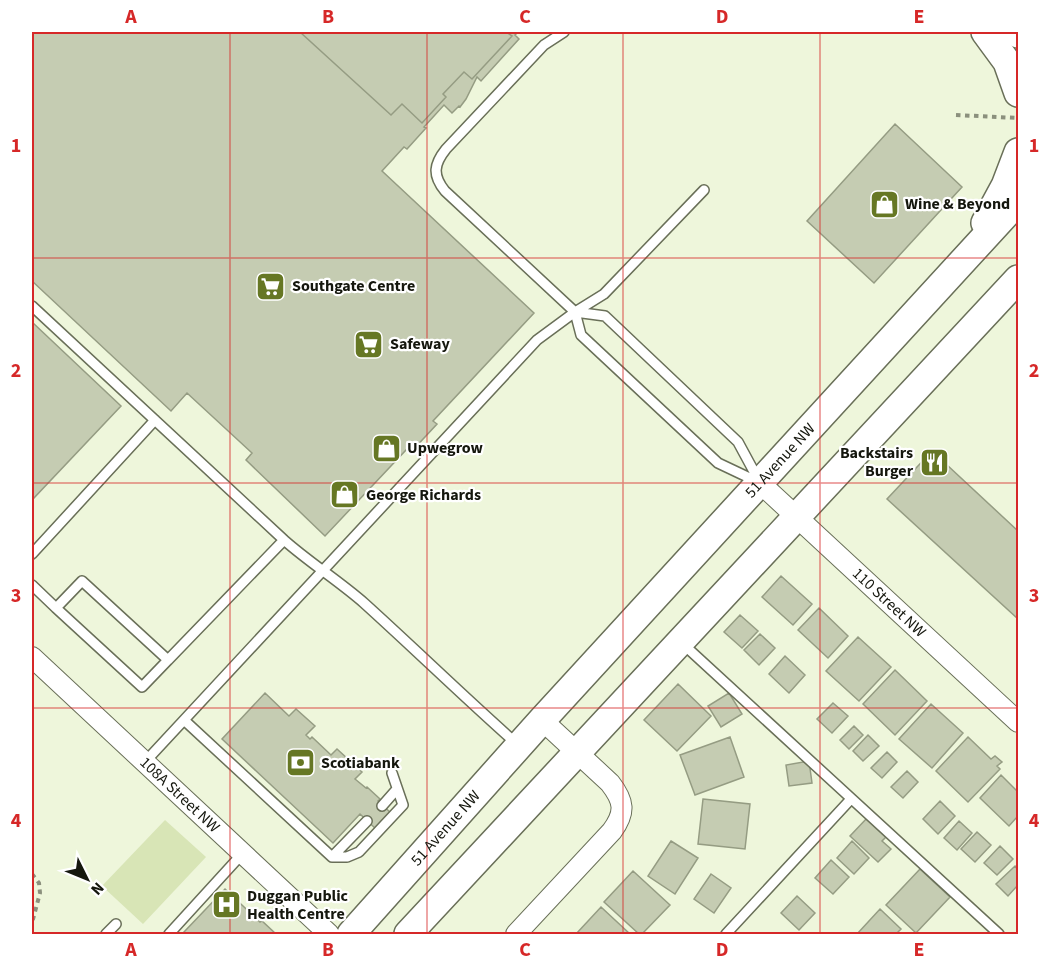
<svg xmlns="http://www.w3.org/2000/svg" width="1050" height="966" viewBox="0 0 1050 966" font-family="'Source Sans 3',sans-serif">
<rect width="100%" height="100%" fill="#eef6db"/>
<path fill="#d8e5b6" d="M165 820 206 857 143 924 102 886Z"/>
<path fill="#c5ccb2" stroke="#959c83" stroke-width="1.5" d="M32 32H518L515 35 519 39 481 81 477 77 466 99 460 107 459 106 452 113 444 105 424 127 426 128 407 149 404 147 382 171 534 313 433 421 437 424 410 453 407 449 325 536 246 460 252 453 187 393 171 411 32 281Z
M300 32H506L512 36 472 79 464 72 443 94 446 97 422 123 402 104 391 115Z
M895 124 962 187 874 283 807 221Z
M32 322 121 406 32 500Z
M932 451 1018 531V619L887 499Z
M781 576 812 604 793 625 762 597Z
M819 608 848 636 828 658 798 630Z
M740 615 758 631 742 648 724 632Z
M760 634 775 648 759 665 744 650Z
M858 637 891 667 859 701 826 671Z
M785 656 805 675 789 693 769 674Z
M895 670 927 701 895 735 863 704Z
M678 684 711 716 677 751 644 720Z
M265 693 289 716 296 709 315 726 306 735 310 739 312 737 331 755 337 749 362 772 355 779 366 788 367 787 380 799 378 801 391 813 376 829 360 814 333 843 222 739Z
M729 693 742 714 721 727 708 706Z
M833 703 848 716 832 733 817 719Z
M931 704 963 733 932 768 899 739Z
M854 726 863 735 849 749 840 740Z
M868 735 879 746 863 761 853 751Z
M730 737 744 777 695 795 680 755Z
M968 737 991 759 995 756 1002 762 997 766 1000 769 968 802 936 771Z
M887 752 897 762 882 778 871 768Z
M809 761 812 783 789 786 786 765Z
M907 771 918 782 903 798 891 787Z
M1001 775 1018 792V816L1009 826 980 798Z
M703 799 750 804 745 849 698 844Z
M940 801 955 816 938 834 923 819Z
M867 818 886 837 882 841 891 849 878 862 850 836Z
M959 821 972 833 957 850 944 838Z
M977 832 991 845 975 862 961 849Z
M671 841 698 858 675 894 648 876Z
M852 841 869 858 854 874 837 858Z
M1000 846 1013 859 997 875 984 863Z
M831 860 849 877 833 894 815 878Z
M1015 866 1018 870V885L1008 896 996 884Z
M920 869 950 897 916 933 886 905Z
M633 871 670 905 642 934H639L604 902Z
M711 874 731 888 714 913 694 899Z
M225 889 260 922 262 921 276 934H186L184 932Z
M797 896 815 913 799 930 781 913Z
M601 907 630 934H576Z
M880 909 901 929 896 934H857Z"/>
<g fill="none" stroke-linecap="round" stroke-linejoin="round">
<defs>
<path id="lane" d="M564 32 544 45 446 149C434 164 432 175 445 191L575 312 581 335 718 463 756 481
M32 306 284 540C310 563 339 581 364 603 416 650 465 698 517 744
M575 312 605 316 738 442 758 479
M32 554 155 420
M32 585 56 608 82 581 168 660 284 540
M56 608 142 687 168 660
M683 644 999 934
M184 720 332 857H347L359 852 403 805 392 773
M144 763 537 340 575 312 604 294 704 190
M382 806 397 789
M332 857 367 821
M106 934 116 924
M169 934 242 854
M726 934 851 799"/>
<g id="street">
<path id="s1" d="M760 483 1018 722"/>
<path id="s2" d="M32 657 329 934"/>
<path d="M516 934 612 831C626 812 624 801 610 783L542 720"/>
</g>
<g id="secondary">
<path d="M985 32 1007 62 1018 93"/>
<path d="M1016 32 1018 34"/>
<path d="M985 223 1005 186 1018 152"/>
<path id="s3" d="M351 934 542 720 1018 201"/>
<path d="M408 934 1018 279"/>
</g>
</defs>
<use href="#lane" stroke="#696f58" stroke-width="12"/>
<use href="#street" stroke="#696f58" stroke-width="22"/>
<use href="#secondary" stroke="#696f58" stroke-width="30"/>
<path stroke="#8b907d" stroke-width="4" stroke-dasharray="4.5 4.5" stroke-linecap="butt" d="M956 115 1018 118
M32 874 39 883 40 893 32 923"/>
<use href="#lane" stroke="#fff" stroke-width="9"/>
<use href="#street" stroke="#fff" stroke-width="20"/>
<use href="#secondary" stroke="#fff" stroke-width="27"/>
</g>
<path fill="none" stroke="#d62828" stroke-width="1.5" stroke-opacity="0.55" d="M230 32V934M427 32V934M623 32V934M820 32V934M32 258H1018M32 483H1018M32 708H1018"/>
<defs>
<symbol id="shop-square" viewBox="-11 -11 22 22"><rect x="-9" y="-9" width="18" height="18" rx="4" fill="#667724" stroke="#fff"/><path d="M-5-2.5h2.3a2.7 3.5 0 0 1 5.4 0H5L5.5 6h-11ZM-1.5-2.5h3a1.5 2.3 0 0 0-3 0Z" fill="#fff"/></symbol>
<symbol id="supermarket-square" viewBox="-11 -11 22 22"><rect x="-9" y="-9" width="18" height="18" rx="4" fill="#667724" stroke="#fff"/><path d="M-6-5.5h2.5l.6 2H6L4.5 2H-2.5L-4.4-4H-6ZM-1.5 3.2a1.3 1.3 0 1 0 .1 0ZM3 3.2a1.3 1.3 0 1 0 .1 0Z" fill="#fff"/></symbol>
<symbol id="restaurant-square" viewBox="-11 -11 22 22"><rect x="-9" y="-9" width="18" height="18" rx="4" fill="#667724" stroke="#fff"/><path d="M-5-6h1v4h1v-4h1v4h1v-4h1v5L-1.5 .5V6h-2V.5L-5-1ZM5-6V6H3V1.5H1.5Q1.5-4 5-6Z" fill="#fff"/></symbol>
<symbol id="bank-square" viewBox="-11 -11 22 22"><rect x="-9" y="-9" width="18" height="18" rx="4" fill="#667724" stroke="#fff"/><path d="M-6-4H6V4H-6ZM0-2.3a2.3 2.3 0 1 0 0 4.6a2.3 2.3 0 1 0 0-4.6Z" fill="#fff"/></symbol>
<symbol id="hospital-square" viewBox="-11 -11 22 22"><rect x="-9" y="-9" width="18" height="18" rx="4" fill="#667724" stroke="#fff"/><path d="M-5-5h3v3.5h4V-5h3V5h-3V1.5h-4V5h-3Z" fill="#fff"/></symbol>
</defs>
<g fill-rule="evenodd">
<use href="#shop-square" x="868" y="188" width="33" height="33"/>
<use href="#supermarket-square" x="254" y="270" width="33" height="33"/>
<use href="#supermarket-square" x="352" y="328" width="33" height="33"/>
<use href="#shop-square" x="370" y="432" width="33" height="33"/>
<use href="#restaurant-square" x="918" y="446" width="33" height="33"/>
<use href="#shop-square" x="328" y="478" width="33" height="33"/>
<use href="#bank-square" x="284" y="746" width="33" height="33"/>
<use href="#hospital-square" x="210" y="888" width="33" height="33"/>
</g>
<g text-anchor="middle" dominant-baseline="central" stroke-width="4.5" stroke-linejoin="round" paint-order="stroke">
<g font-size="16" font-weight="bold" fill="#15170e" stroke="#fff" text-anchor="start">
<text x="905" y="204">Wine &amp; Beyond</text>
<text x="292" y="286">Southgate Centre</text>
<text x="390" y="344">Safeway</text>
<text x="407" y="448">Upwegrow</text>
<text x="913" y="453" text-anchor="end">Backstairs<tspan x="913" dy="18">Burger</tspan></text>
<text x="366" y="495">George Richards</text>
<text x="321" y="763">Scotiabank</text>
<text x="247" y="896">Duggan Public<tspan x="247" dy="18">Health Centre</tspan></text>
</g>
<g font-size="16" fill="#15170e" stroke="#fff">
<text stroke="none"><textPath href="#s3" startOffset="639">51 Avenue NW</textPath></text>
<text stroke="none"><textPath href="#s1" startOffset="176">110 Street NW</textPath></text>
<text stroke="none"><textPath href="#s2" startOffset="202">108A Street NW</textPath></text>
<text stroke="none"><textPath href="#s3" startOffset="142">51 Avenue NW</textPath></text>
</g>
</g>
<rect width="1050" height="966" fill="none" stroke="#ffffff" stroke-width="66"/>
<g transform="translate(87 879) rotate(133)" stroke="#ffffff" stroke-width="4.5" paint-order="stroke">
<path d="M0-4.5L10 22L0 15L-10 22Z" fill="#15170e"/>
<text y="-9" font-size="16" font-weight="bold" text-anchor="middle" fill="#15170e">N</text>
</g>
<rect x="33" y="33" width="984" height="900" fill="none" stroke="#d62828" stroke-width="2"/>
<g font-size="20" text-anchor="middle" font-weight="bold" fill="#d62828">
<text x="131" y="23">A</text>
<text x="328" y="23">B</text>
<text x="525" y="23">C</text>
<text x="722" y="23">D</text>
<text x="919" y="23">E</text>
<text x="16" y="152">1</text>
<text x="1034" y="152">1</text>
<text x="16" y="377">2</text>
<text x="1034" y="377">2</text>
<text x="16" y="602">3</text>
<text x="1034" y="602">3</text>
<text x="16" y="827">4</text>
<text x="1034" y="827">4</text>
<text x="131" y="956">A</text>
<text x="328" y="956">B</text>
<text x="525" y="956">C</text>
<text x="722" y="956">D</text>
<text x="919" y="956">E</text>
</g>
</svg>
